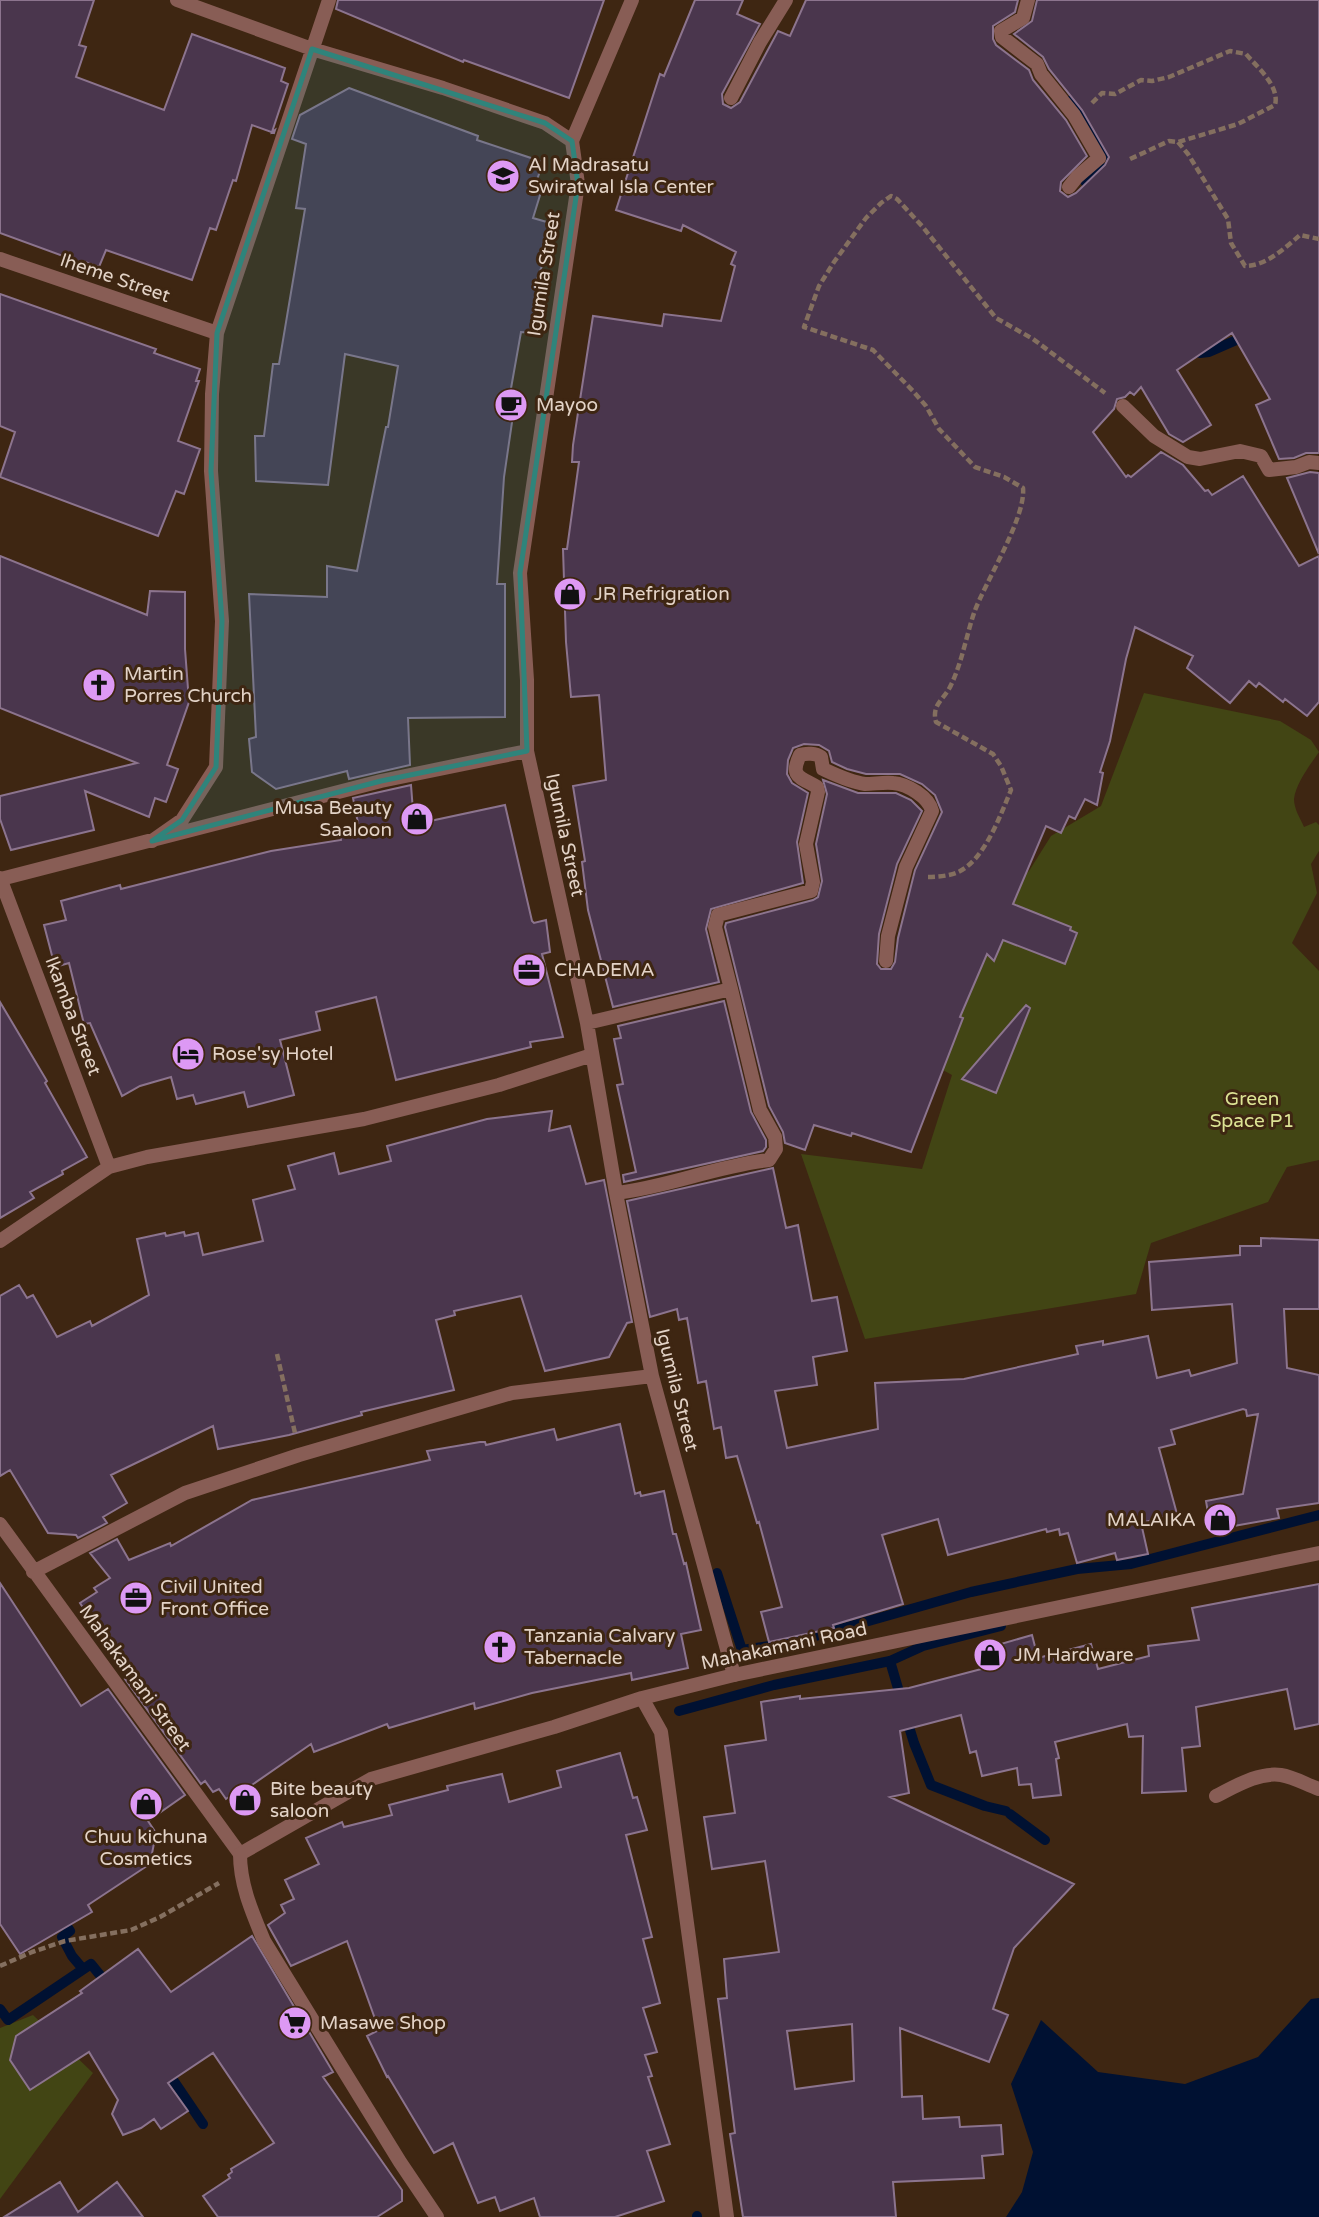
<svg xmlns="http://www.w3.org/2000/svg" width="1319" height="2217" viewBox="0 0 1319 2217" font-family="'Varela Round',sans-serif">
<rect width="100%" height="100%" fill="#3e2612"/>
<path fill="#424514" d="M1144 693 1280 721 1311 740 1319 752C1310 765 1296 783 1294 799 1294 809 1300 818 1304 827L1316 822 1319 825V851L1311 864 1317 893 1292 943 1319 971V1160L1287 1167 1268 1202 1151 1243 1136 1294 865 1339 801 1154 922 1169 952 1075 903 1048 974 917 1029 871 1051 836 1101 806Z
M33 2015 93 2073 0 2199V2028Z"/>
<path fill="#001132" d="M1319 1998V2217H1006L1022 2192 1033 2152 1011 2084 1041 2020 1098 2072 1185 2084 1258 2057 1311 1999Z"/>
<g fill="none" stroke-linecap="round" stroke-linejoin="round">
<path stroke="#001132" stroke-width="10" d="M1070 101 1098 137 1113 164 1084 180 1095 194
M1194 344 1200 353 1209 352 1248 335
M717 1573 742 1650 791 1643 971 1592 1077 1569 1131 1564 1319 1515
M890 1661 902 1702
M679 1711 774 1685 890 1661 923 1646 1001 1626
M906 1717 914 1743 931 1785 985 1806 1006 1811
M1010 1814 1045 1840
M61 1917 70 1931 62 1937 72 1956 83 1969 88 1966
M0 2009 8 2020 91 1964 108 1985
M165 2068 203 2124
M697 2216V2217"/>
</g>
<path fill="#4a364d" stroke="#8c748e" stroke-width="2" fill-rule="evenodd" d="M0 0H94L79 45 86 47 76 77 164 110 192 34 285 68 281 81 288 84 272 132 275 130 274 133 252 125 236 181 233 180 216 230 210 228 192 280 106 250 99 267 85 262V264L0 233Z
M338 0H604L569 98 464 60 463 62 336 9Z
M695 0H743L737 14 760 24 722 94 723 104 731 108 740 102 778 31 790 36 806 0H1018L1015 12 993 26V39L996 45 1029 70 1033 80 1066 120 1087 156 1061 182 1060 191 1068 197 1076 193 1105 165 1109 157 1082 110 1049 69 1043 57 1014 34 1032 21 1037 0H1319V453H1306L1294 458 1279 459 1256 405 1270 399 1232 333 1177 370 1211 425 1183 442 1169 434 1141 387 1134 395 1130 392 1125 397 1117 399 1114 409 1093 432 1126 477 1128 475 1131 477 1161 452 1183 465 1205 491 1208 490 1212 495 1243 476 1299 566 1319 556V702L1307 716 1285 699 1283 702 1259 683 1256 687 1249 681 1230 703 1187 668 1193 656 1135 627 1126 659 1110 741 1100 772 1103 773 1097 805 1085 799 1075 819 1069 816 1061 833 1046 826 1013 904 1071 927 1070 930 1077 933 1065 964 1003 940 994 961 987 954 960 1017 963 1018 911 1152 852 1133 851 1136 814 1125 805 1150 785 1143 783 1132 769 1106 725 927 726 923 813 900 818 897 822 881 816 844 827 794 823 780 858 793H896L911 800 922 811 897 864 879 934 877 964 881 969H891L895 962 898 938 915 870 942 812 935 795 922 784 900 774H866L847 769 832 762 829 751 819 745 804 744 793 748 788 760 787 774 792 783 808 793 797 842 803 883 711 909 706 929 719 982 613 1007 588 910 582 862 585 861 573 786 606 780 599 695 571 697 566 642 563 549H567L579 462H572L573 445 593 316 662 326 664 314 721 321 735 266 731 264 736 252 683 225 681 231 616 210 660 74 664 76Z
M349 88 478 136 477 140 543 162 534 189 541 192 533 218 557 225 536 282 541 284 535 333 521 332 510 394 516 395 504 477 497 584H505V717L408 718 410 765 349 779 347 771 276 789 252 772 249 739 256 737 249 594 327 597V566L357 571 386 427H388L398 366 345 354 328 485 256 481 255 436H264L273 364H279L305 209 296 208 306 144 292 139 300 115Z
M0 294 156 349 154 353 200 369 196 381H199L178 441 200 449 184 494 176 491 158 536 0 477 15 432 0 426Z
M1310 472 1319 473V554L1287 478Z
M0 556 147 615 150 591 185 592V649L189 702 167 765 178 769 166 802 155 798 149 817 85 791 94 830 11 850 0 819V796L137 763 0 708Z
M411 785 413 811 427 807 430 821 505 805 532 921 534 923 546 920 550 952 542 954 563 1037 530 1042 531 1047 396 1080 376 997 316 1012 320 1030 280 1040 294 1095 248 1107 244 1092 196 1104 193 1095 177 1099 171 1077 140 1086 122 1096 90 1023 84 1024 69 963 55 967 44 925 66 920 61 901 120 885 121 889 271 851 341 840 340 831 359 828 353 798Z
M724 1001 751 1112 766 1140V1147L763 1151 624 1182 623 1175 636 1172 617 1085 623 1084 614 1039 621 1038 618 1026Z
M0 1002 47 1081 45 1083 87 1157 62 1171 63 1174 30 1192 34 1198 0 1218Z
M1026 1005 1030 1008 996 1093 962 1079Z
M552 1111 549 1131 570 1126 586 1184 604 1180 632 1322 627 1323 609 1357 545 1371 521 1296 454 1311 455 1315 436 1320 454 1390 361 1412 362 1415 289 1435 218 1449 213 1426 111 1475 127 1503 103 1517 107 1523 78 1538 76 1535 48 1533 10 1470 0 1476V1296L19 1285 27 1298 33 1295 57 1337 90 1321 92 1326 149 1295 137 1239 165 1233 166 1236 184 1232 185 1236 198 1233 203 1255 263 1241 253 1200 295 1189 288 1166 334 1153 339 1174 391 1161 387 1146 487 1119Z
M773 1168 786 1228 798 1225 812 1301 837 1297 847 1351 813 1357 817 1385 775 1391 787 1448 878 1429 875 1383 964 1379 1078 1354 1076 1346 1103 1341V1345L1148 1336 1157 1378 1189 1370 1191 1376 1237 1363 1232 1304 1152 1310 1149 1262 1240 1255V1246H1261V1238L1319 1240V1309H1284L1287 1368 1319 1375V1503L1277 1509 1279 1518 1211 1530 1206 1501 1243 1494 1258 1414 1247 1416 1246 1410 1243 1409 1171 1430 1175 1444 1159 1448 1177 1514 1141 1523 1148 1554 1117 1560 1115 1553 1077 1563 1068 1533 1060 1535 1059 1529 1047 1532 1046 1529 948 1555 938 1519 882 1535 903 1604 833 1625 834 1628 769 1642 761 1612 782 1607 759 1522 757 1523 737 1456 726 1458 721 1427 714 1429 706 1381 698 1383 687 1318 679 1320 677 1309 650 1317 627 1201Z
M620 1424 635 1494 640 1492 641 1496 664 1491 673 1534H676L684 1564 686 1563 701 1630 681 1634 688 1668 632 1680 631 1673 532 1693 475 1709 474 1703 389 1728 387 1724 314 1752 311 1744 236 1796 235 1793 226 1799 219 1789 213 1792 205 1781 201 1784 125 1679 128 1677 80 1603 97 1592 94 1588 110 1578 90 1553 117 1539 129 1560 170 1543 171 1546 252 1500 430 1460 427 1451 480 1442H485L486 1445 554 1429 557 1440Z
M0 1583 81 1706 108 1689 185 1795 148 1821 156 1833 150 1864 88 1905 92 1912 20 1954 0 1924Z
M1319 1584V1724L1295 1729 1287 1689 1196 1707 1200 1746 1182 1748 1186 1791 1142 1793 1143 1736 1129 1737 1127 1724 1055 1742 1059 1758 1056 1759 1061 1795 1033 1798 1031 1784 1019 1785 1017 1768 982 1776 976 1751 970 1753 961 1715 900 1731 909 1793 890 1797 1074 1884 1014 1948 993 2009 1008 2015 989 2062 900 2028 902 2097 922 2096 923 2119 959 2117 960 2127 1001 2125 1003 2154 982 2156 984 2178 893 2182 896 2217H743L730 2134 735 2133 718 1999 727 1998 724 1959 779 1952 765 1861 712 1869 704 1817 735 1813 725 1746 766 1740 761 1702 800 1696V1699L909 1688 989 1667 984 1649 1032 1635 1038 1658 1091 1644 1098 1669 1149 1656 1148 1646 1199 1640 1192 1608ZM852 2024 854 2081 795 2089 787 2031Z
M620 1753 633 1798 637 1797 647 1830 626 1835 652 1937 643 1939 660 2003 643 2008 657 2052 645 2055 652 2076 648 2077 670 2144 647 2151 664 2201 615 2217H540L534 2198 500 2211 495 2197 478 2203 453 2143 434 2153 388 2076 387 2077 367 2036 379 2030 347 1941 291 1966 268 1925 285 1913 281 1905 294 1899 285 1880 319 1864 306 1838 342 1822 344 1827 392 1815 389 1805 448 1790 447 1786 502 1774 509 1802 561 1787 557 1771Z
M252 1936 333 2072 323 2077 402 2190V2201L377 2217H218L203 2196 230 2178 228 2175 232 2172 231 2169 274 2143 213 2053 168 2083 188 2111 161 2129 154 2119 141 2128 123 2135 112 2114 118 2100 89 2052 30 2090 10 2060 16 2036 82 1993 80 1991 138 1949 171 1992Z
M60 2182 78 2212 117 2182 143 2217H4Z"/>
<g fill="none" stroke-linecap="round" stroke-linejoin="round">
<path stroke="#846f5f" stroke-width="4.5" stroke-dasharray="7 3.5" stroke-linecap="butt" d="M1092 103 1102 93 1115 94 1141 80 1152 81 1169 77 1230 51 1246 54C1257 67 1280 86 1275 105L1238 124 1178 142 1169 141 1128 160
M1178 142 1188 154 1228 219 1231 243 1245 266C1266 266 1285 248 1300 235L1319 239
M928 877C936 877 948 876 956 873 984 862 1000 816 1011 790L1001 766 993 754 936 722C931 704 945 699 951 685 962 662 966 637 974 613 985 582 1026 518 1023 488L1004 477 975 467 939 429 926 406 913 391 873 350 804 327 819 286 834 262 866 218 881 203 891 196 897 199 922 226 996 318 1033 339 1105 393
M277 1354 295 1433
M0 1966 32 1952 65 1941 131 1930 160 1917 219 1883"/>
<path stroke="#885d55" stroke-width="14" d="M177 0 312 49 443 88 545 123 572 141
M632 0 572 141 578 184 520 573 527 680V751L587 1023 616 1193 652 1376 734 1675
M1028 0 1023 18 1001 31 1002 37 1037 64 1041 74 1074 115 1099 158 1077 177 1069 187
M731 98 760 42 786 0
M0 259 217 333
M1123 406 1154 436 1188 457 1200 459 1240 451 1261 456 1269 470 1296 467 1309 462 1319 463
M152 841 182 820 216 767 222 621 211 471 212 394 217 333 329 0
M0 878 109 1167
M1 879 381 781 527 751
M587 1023 731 989 715 927 718 915 811 891 813 882 806 844 818 792 817 787C801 777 789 778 800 755 806 753 816 753 821 757L823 769C836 775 850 782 865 784 874 784 884 782 893 783 907 784 929 797 932 811L906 867 888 936 886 961
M616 1193C668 1187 716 1166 769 1160L776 1149 775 1137 760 1110 731 989
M0 1241 109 1167 147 1157 364 1119 499 1085 592 1055
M0 1524 240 1854
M33 1572 185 1493 299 1455 512 1393 652 1376
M1216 1796C1236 1786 1258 1772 1281 1775 1294 1777 1307 1785 1319 1789"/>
<path stroke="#885d55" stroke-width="14" d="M642 1698 661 1732 727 2217
M437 2217 400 2162 264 1941C252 1912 240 1885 240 1854L371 1779 554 1727 642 1698 734 1675 1319 1553"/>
</g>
<path fill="#2f847b" fill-opacity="0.2" stroke="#2f847b" stroke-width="5" stroke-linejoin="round" d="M312 49 545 123 572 141 578 184 520 573 527 751 381 781 152 841 182 820 216 767 222 621 211 471 217 333Z"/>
<defs>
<symbol id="school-disc" viewBox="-11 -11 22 22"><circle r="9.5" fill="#dd99f4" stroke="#3e2612"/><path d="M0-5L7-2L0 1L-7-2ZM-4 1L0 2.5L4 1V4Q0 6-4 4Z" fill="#111"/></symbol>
<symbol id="cafe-disc" viewBox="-11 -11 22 22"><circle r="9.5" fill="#dd99f4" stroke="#3e2612"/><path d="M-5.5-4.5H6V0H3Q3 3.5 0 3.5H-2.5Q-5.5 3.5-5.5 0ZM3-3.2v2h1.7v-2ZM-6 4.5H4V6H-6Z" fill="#111"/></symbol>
<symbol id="shop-disc" viewBox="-11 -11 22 22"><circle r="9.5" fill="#dd99f4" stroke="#3e2612"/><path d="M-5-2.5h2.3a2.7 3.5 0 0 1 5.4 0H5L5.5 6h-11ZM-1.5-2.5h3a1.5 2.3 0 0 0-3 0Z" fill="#111"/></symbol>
<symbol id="church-disc" viewBox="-11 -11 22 22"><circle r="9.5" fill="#dd99f4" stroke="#3e2612"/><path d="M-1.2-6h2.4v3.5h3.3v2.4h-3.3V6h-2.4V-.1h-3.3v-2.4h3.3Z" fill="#111"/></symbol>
<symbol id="office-disc" viewBox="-11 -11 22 22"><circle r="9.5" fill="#dd99f4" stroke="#3e2612"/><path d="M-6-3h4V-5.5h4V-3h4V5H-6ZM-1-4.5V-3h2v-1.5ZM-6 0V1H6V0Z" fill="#111"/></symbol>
<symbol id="hotel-disc" viewBox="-11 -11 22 22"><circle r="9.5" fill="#dd99f4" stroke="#3e2612"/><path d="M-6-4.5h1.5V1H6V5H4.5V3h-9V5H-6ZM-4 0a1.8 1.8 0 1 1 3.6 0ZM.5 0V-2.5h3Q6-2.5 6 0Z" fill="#111"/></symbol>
<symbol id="supermarket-disc" viewBox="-11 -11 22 22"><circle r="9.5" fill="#dd99f4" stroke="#3e2612"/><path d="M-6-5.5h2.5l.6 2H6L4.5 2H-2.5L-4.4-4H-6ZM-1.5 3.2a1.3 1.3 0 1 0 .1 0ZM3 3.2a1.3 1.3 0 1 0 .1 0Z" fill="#111"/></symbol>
</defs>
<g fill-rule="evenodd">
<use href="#school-disc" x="484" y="157" width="38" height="38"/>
<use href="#cafe-disc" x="492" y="386" width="38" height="38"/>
<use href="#shop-disc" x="551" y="575" width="38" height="38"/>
<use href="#church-disc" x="80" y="666" width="38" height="38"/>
<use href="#shop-disc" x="398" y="800" width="38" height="38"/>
<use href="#office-disc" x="510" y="951" width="38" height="38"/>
<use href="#hotel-disc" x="169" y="1035" width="38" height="38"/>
<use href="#shop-disc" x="1201" y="1501" width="38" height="38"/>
<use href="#office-disc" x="117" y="1579" width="38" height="38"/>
<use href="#church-disc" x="481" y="1628" width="38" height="38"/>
<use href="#shop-disc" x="971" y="1636" width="38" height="38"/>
<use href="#shop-disc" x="226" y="1781" width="38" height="38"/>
<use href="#shop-disc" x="127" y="1785" width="38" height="38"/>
<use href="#supermarket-disc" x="276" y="2004" width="38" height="38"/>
</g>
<g text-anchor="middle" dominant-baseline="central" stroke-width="6" stroke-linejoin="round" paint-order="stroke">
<g font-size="19" fill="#e3d3c7" stroke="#3e2612" text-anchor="start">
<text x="528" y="165">Al Madrasatu<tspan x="528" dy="22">Swiratwal Isla Center</tspan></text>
<text x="536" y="405">Mayoo</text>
<text x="594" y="594">JR Refrigration</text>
<text x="124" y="674">Martin<tspan x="124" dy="22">Porres Church</tspan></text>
<text x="392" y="808" text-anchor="end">Musa Beauty<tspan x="392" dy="22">Saaloon</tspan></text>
<text x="554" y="970">CHADEMA</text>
<text x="212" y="1054">Rose'sy Hotel</text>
<text x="1196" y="1520" text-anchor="end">MALAIKA</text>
<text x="160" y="1587">Civil United<tspan x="160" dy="22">Front Office</tspan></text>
<text x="524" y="1636">Tanzania Calvary<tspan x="524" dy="22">Tabernacle</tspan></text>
<text x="1014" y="1655">JM Hardware</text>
<text x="270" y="1789">Bite beauty<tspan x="270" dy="22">saloon</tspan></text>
<text x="146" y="1837" text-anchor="middle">Chuu kichuna<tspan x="146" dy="22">Cosmetics</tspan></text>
<text x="320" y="2023">Masawe Shop</text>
</g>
<g font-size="19" fill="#e3d3c7" stroke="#3e2612">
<text transform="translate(544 274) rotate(-81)">Igumila Street</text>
<text transform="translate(115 278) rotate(19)">Iheme Street</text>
<text transform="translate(565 835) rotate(78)">Igumila Street</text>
<text transform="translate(73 1016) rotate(69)">Ikamba Street</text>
<text transform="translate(677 1390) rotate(76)">Igumila Street</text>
<text transform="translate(784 1646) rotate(-12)">Mahakamani Road</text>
<text transform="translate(135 1678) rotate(54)">Mahakamani Street</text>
</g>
<g font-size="19" fill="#dce394" stroke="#3e2612">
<text x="1252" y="1099">Green<tspan x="1252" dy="22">Space P1</tspan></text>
</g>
</g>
</svg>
